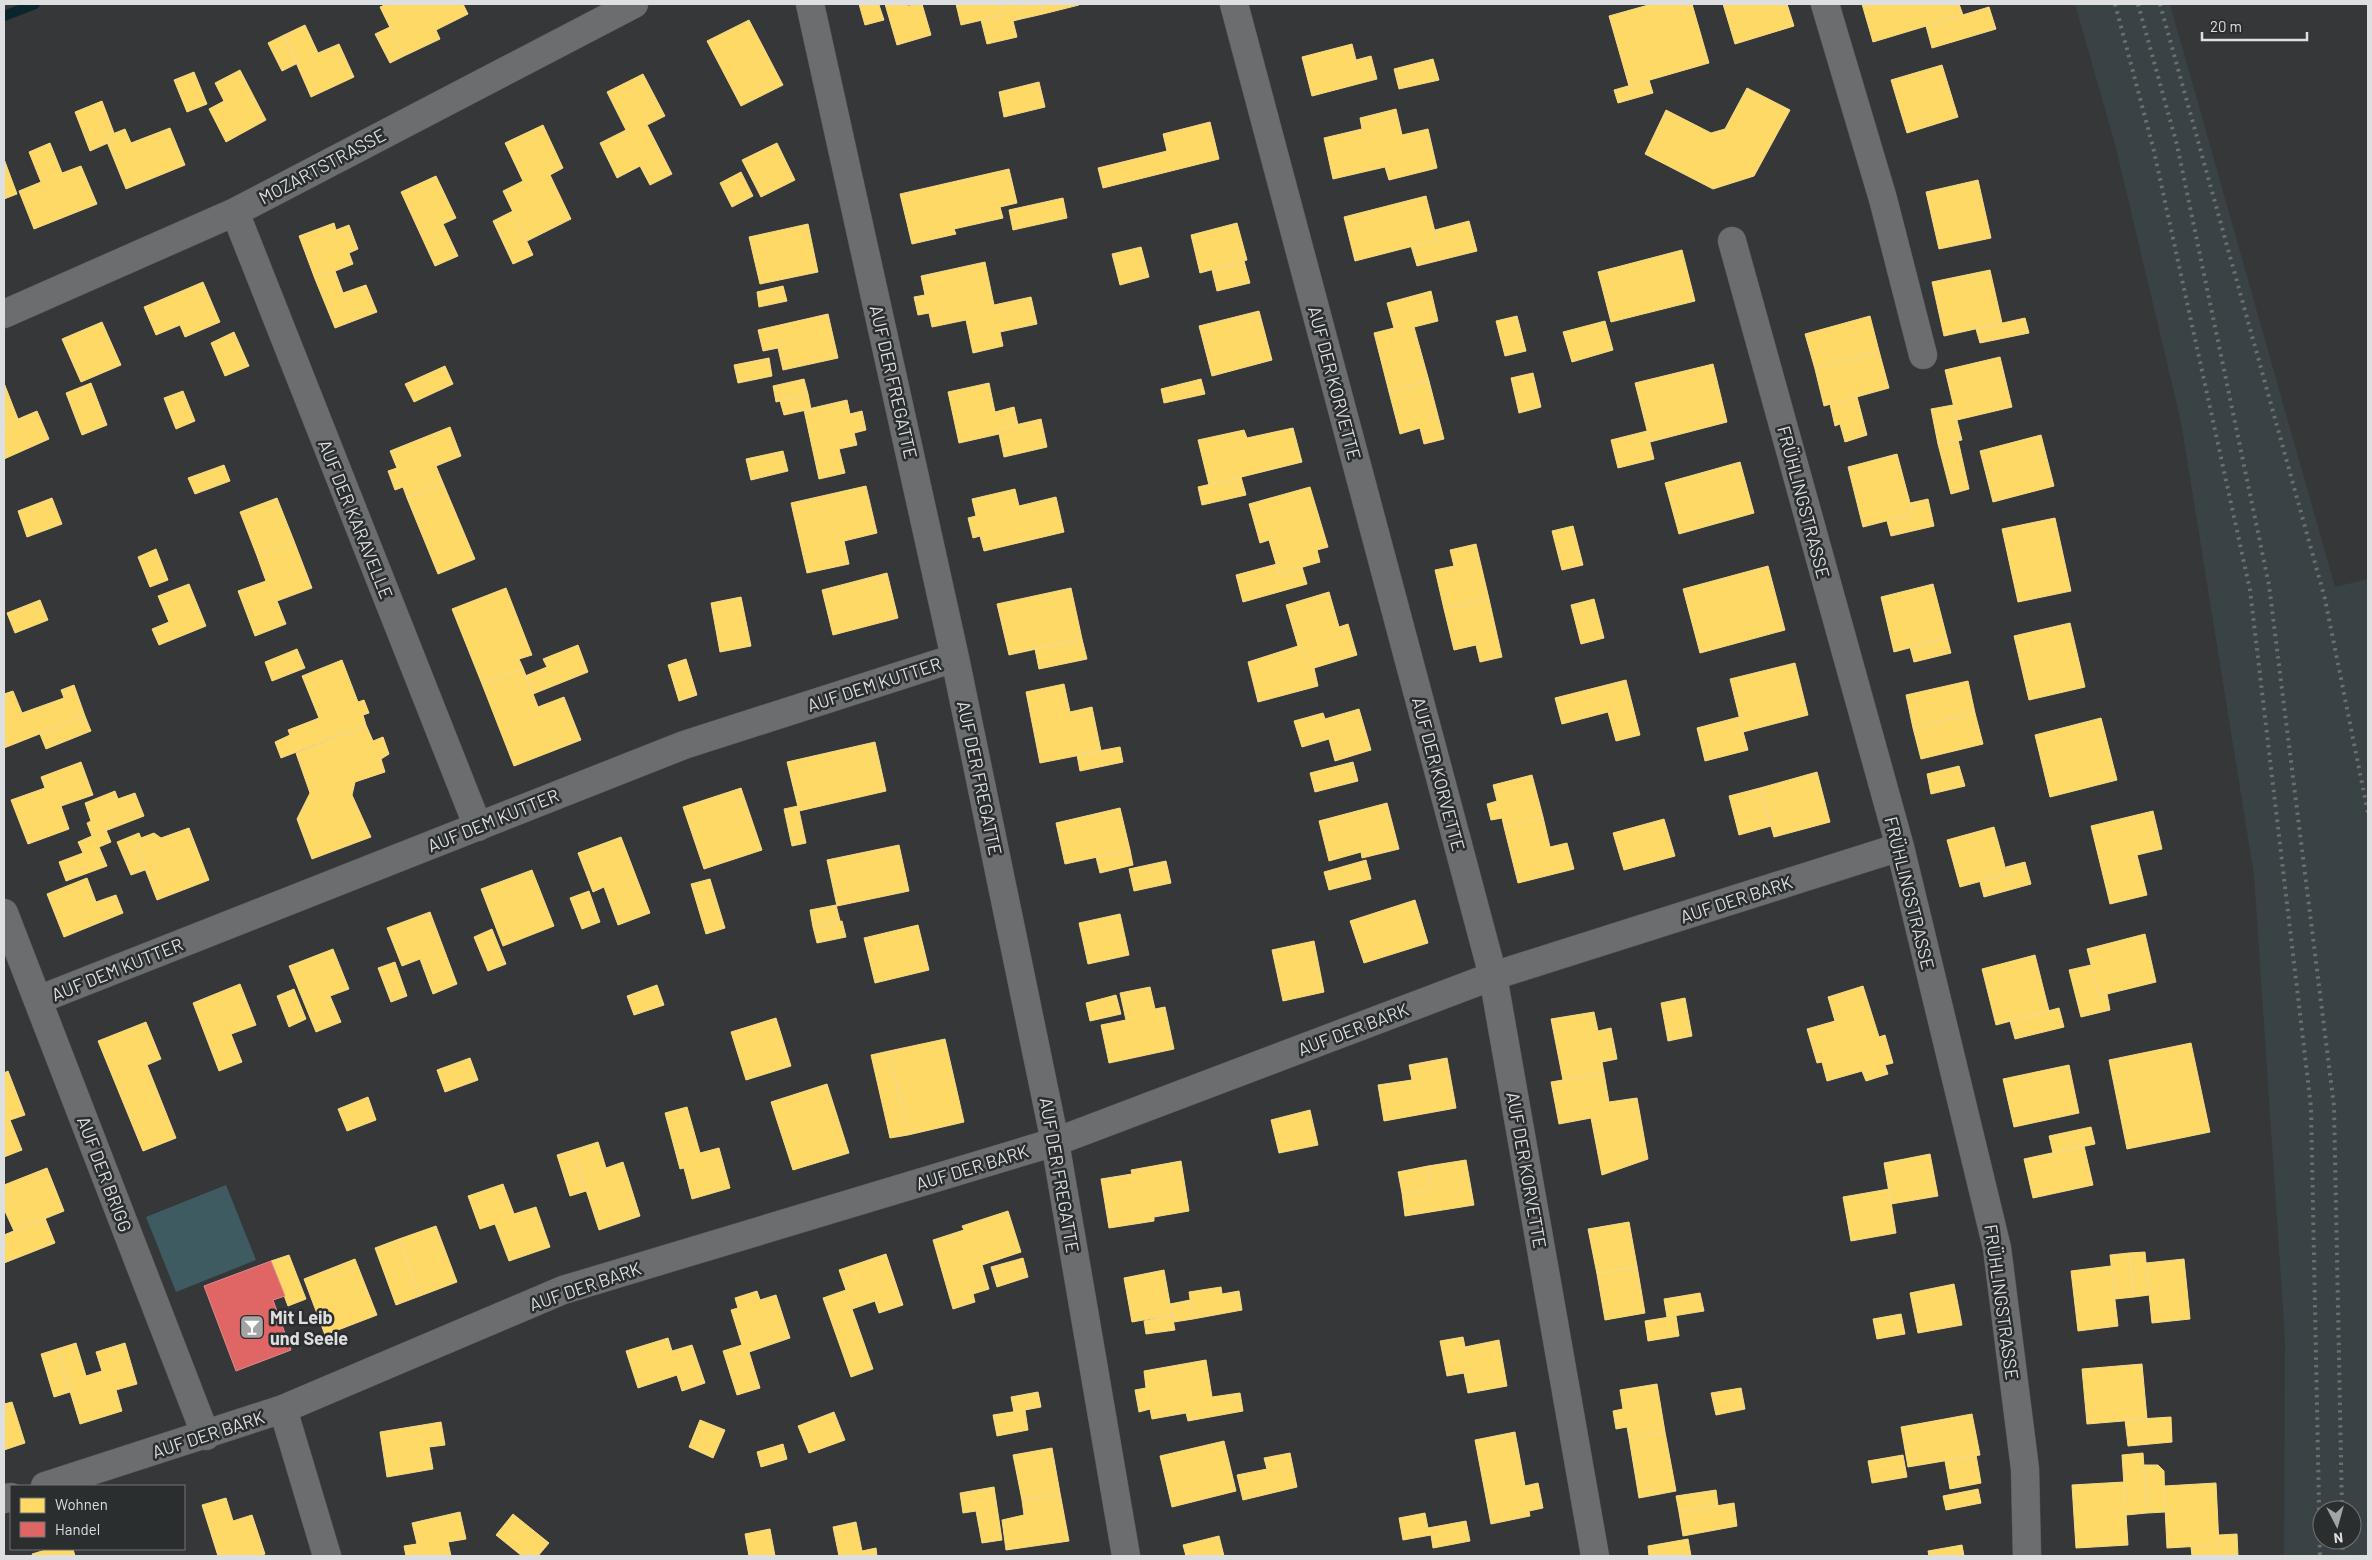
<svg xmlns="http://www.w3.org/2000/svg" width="2372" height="1560" viewBox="0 0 2372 1560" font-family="Barlow,sans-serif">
<rect width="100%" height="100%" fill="#353738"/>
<path fill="#394345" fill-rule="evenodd" d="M2075 4H2170L2335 587 2368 579V1556H2284L2285 1339 2254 875 2181 422 2115 144ZM2322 1510H2352V1540H2322Z"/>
<path fill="#3f5b62" d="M226 1185 256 1260 176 1292 146 1217Z"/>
<path fill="#ffd966" stroke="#f5db8b" d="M387 4H463L468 14 436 30 440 39 404 56 380 7Z
M859 4H884L879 5 884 20 865 25Z
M885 4H907L908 6 922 4 931 35 897 45Z
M956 4H1001L1004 15 961 25Z
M1001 4H1017L1021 19 1013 21 1017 37 987 44 981 20 1004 15Z
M1017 4H1040L1043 14 1021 19Z
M1040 4H1079V5L1043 14Z
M1652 4H1692L1709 63 1629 86 1609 16Z
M1723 4H1787L1794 26 1735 44Z
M1862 4H1959L1963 15 1873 42Z
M1989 7 1996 29 1932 48 1926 26Z
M749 20 783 85 741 106 707 41Z
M305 25 318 53 339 44 354 77 311 97 284 35Z
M390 27 404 56 390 63 375 34Z
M284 35 298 63 282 71 268 43Z
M1352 44 1356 60 1371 56 1377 79 1312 96 1302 57Z
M1433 59 1439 80 1399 89 1394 69Z
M1942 65 1958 117 1907 133 1891 80Z
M240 70 266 120 226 142 209 109 224 101 215 83Z
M194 72 207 104 187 112 174 80Z
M643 74 665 116 647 125 672 174 650 185 640 166 617 178 600 143 626 130 607 92Z
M1649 80 1653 93 1618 103 1614 90Z
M1039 82 1045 107 1004 117 999 92Z
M1747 88 1790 110 1754 176 1713 189 1645 154 1666 110 1711 133 1725 129Z
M102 101 114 133 105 137 108 143 90 151 75 112Z
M1396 109 1402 135 1428 129 1437 168 1389 180 1385 167 1333 179 1324 138 1362 129 1360 118Z
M1210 122 1219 159 1103 188 1098 168 1167 151 1163 134Z
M543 125 563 168 550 175 571 219 527 241 503 191 523 181 505 143Z
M170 128 185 165 126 189 105 137 125 129 131 143Z
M50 143 62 173 81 166 97 204 34 229 19 191 41 182 29 152Z
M777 143 795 180 761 197 742 160Z
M4 159 17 194 4 199Z
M1009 169 1017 203 1000 207 1003 218 954 229 956 234 912 244 900 194Z
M741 172 753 196 732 207 720 183Z
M436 176 456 218 443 224 458 256 435 266 401 192Z
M1978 180 1991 238 1939 249 1926 192Z
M1426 196 1437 240 1355 261 1344 217Z
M1063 198 1067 218 1013 230 1009 210Z
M513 211 533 255 513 264 493 221Z
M1469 221 1477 251 1417 266 1411 246 1437 240 1435 230Z
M334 223 336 230 349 225 358 249 349 253 353 264 315 279 299 236Z
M1237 223 1247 260 1200 273 1191 235Z
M808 224 818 272 760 284 749 237Z
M1141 247 1149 277 1120 285 1112 254Z
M1682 250 1695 301 1611 322 1598 272Z
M1244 261 1250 283 1217 291 1212 270Z
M985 262 994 305 1031 297 1037 324 1000 332 1003 346 973 353 966 320 932 327 929 313 918 315 914 297 925 295 921 276Z
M1990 270 2002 323 1944 336 1932 282Z
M335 271 343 293 366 285 377 312 335 328 315 279Z
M203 282 220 322 185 337 180 325 156 335 144 307Z
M783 286 787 301 759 307 757 292Z
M1431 291 1438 321 1414 327 1429 381 1389 392 1374 333 1394 328 1387 303Z
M1259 311 1272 360 1212 376 1199 326Z
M828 314 838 358 783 370 778 348 763 351 758 330Z
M1517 316 1526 351 1505 356 1496 321Z
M1870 316 1879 351 1815 369 1805 334Z
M2025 318 2029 333 1980 343 1976 329Z
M1605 321 1613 350 1572 362 1563 332Z
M102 322 121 365 81 382 62 339Z
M234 332 249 366 225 376 211 343Z
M1879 351 1889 388 1824 406 1815 369Z
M2000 357 2012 407 1957 420 1945 370Z
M769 358 772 376 738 383 734 365Z
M1713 364 1727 422 1650 442 1635 383Z
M445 366 453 384 414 402 405 384Z
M1533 373 1541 407 1519 413 1511 378Z
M804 379 808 394 776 402 773 386Z
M1201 379 1205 394 1164 403 1161 389Z
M1429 381 1444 439 1424 444 1420 428 1400 434 1389 392Z
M4 383 18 419 4 425Z
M91 383 107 425 82 435 66 393Z
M989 383 995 412 1014 407 1018 425 998 429 999 434 959 443 948 392Z
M183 391 195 421 176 429 164 398Z
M808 394 811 409 784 415 780 401Z
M1857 397 1867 435 1845 442 1840 424 1835 426 1830 404Z
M847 400 850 414 862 411 866 430 854 433 857 445 839 449 845 473 819 479 804 410Z
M1953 405 1962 440 1938 444 1931 409Z
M37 411 49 439 4 459V425Z
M1041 419 1047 447 1004 457 998 429Z
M450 427 461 456 436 466 443 483 407 498 403 487 395 490 388 471 397 468 390 451Z
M1293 428 1302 462 1209 485 1198 440 1244 430 1247 438Z
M1647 431 1654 459 1618 468 1611 440Z
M2041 435 2054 486 1993 502 1980 451Z
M1958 440 1969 489 1951 494 1938 444Z
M783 451 788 471 751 480 746 459Z
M1897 454 1913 514 1863 527 1848 467Z
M1740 462 1754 513 1679 534 1665 483Z
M224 465 230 481 195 494 188 478Z
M1241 477 1246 495 1202 505 1198 487Z
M443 483 475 559 438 574 407 498Z
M866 486 877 533 844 541 849 564 807 573 791 503Z
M1310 487 1328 547 1317 550 1320 562 1279 574 1269 540 1260 543 1249 504Z
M1015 489 1019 506 1056 497 1064 532 984 551 980 536 973 538 968 518 976 516 972 499Z
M52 498 62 524 27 537 18 511Z
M277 498 294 541 257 556 240 512Z
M1928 499 1934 526 1891 536 1887 521 1913 514 1910 503Z
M2055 518 2071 591 2018 602 2002 529Z
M1573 526 1583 565 1562 570 1552 531Z
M294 541 312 588 277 601 286 624 255 636 238 591 266 581 257 556Z
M1476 544 1489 599 1444 609 1435 570 1454 566 1450 550Z
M156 549 168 580 150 587 138 557Z
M1277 564 1279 574 1302 567 1307 584 1243 602 1236 575Z
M1768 566 1785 630 1700 653 1683 589Z
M887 573 898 618 833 635 822 590Z
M189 584 206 626 159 645 152 629 169 622 158 596Z
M1933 584 1947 638 1894 652 1881 597Z
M506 588 532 655 519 659 523 668 482 684 452 609Z
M1071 588 1082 639 1009 655 997 604Z
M1329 592 1339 627 1348 624 1357 655 1314 668 1298 646 1286 605Z
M741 597 751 646 720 652 711 603Z
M1489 599 1502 657 1480 662 1476 645 1454 650 1444 609Z
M1594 599 1604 638 1581 644 1571 605Z
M40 600 48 620 15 633 7 613Z
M2070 623 2085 687 2029 700 2014 636Z
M1947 638 1951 653 1914 662 1910 647Z
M1082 639 1087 659 1039 669 1035 649Z
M578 645 588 672 533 694 525 676 547 667 543 659Z
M1298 646 1314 668 1318 686 1258 702 1248 662Z
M297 649 305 668 272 681 265 662Z
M686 659 697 695 679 701 668 665Z
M342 660 358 702 364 700 369 713 363 715 366 725 281 758 275 742 290 735 288 730 319 718 302 676Z
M1795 663 1808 715 1743 732 1730 679Z
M523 668 538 707 564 697 581 740 514 766 482 684Z
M1626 680 1640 735 1616 741 1608 712 1562 724 1555 698Z
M1968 681 1975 713 1913 728 1906 695Z
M1064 684 1070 712 1092 707 1101 751 1040 763 1026 692Z
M74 685 85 716 4 748V694L13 691 22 713 64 698 61 690Z
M1359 709 1371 750 1335 761 1329 739 1302 747 1294 721 1323 713 1325 719Z
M1975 713 1983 744 1921 759 1913 728Z
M85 716 91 731 46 749 40 734Z
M1739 717 1748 750 1705 761 1697 728Z
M2101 718 2117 780 2050 797 2035 735Z
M366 725 373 741 383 737 389 754 381 759 385 772 355 782 352 795 371 837 312 859 297 819 310 793 296 753Z
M875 742 886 791 799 811 787 762Z
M1120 747 1123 762 1080 771 1077 755Z
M81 762 93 795 61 806 69 829 28 844 11 800 45 788 41 777Z
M1353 762 1358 781 1315 792 1310 773Z
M1959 766 1965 786 1931 794 1927 774Z
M1817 772 1830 822 1774 837 1760 788Z
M1532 775 1543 817 1504 827 1502 818 1491 820 1487 804 1497 801 1493 785Z
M741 788 762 850 704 869 683 807Z
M1760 788 1771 826 1739 835 1729 796Z
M115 791 118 799 135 793 144 816 92 836 87 823 91 821 85 803Z
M1387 803 1399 849 1362 858 1361 852 1329 861 1319 821Z
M798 806 806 843 792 846 784 809Z
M1120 808 1130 850 1065 864 1056 823Z
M2153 811 2162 849 2137 855 2147 895 2110 904 2091 826Z
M1543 817 1550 847 1567 843 1574 869 1518 883 1504 827Z
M1664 819 1675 856 1624 870 1613 833Z
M1994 827 2007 874 1960 887 1947 840Z
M189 828 209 880 157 900 137 848 141 838 154 833 161 838Z
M106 830 111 842 99 847 107 866 66 881 59 862 83 853 78 842Z
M139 833 141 838 137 848 145 870 131 875 117 842Z
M621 837 650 913 618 925 604 887 593 892 578 853Z
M899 845 909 891 837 906 827 860Z
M1130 850 1133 865 1100 873 1096 857Z
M1366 860 1371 879 1329 890 1324 872Z
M1166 861 1171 883 1134 891 1129 869Z
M2025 862 2031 884 1984 897 1980 882 2007 874 2006 867Z
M532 870 554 926 503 946 481 889Z
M87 878 96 902 116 895 123 913 64 937 47 894Z
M710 879 725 928 706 934 691 884Z
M589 891 600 922 582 929 570 898Z
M1415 900 1428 943 1364 963 1350 921Z
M836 905 840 921 813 927 810 910Z
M430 912 457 984 433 994 420 959 402 966 387 928Z
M1120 914 1129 955 1088 964 1079 923Z
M842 921 846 937 817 943 813 927Z
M918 925 929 970 875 983 864 938Z
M492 929 506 964 488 971 474 937Z
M2145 934 2156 982 2099 996 2087 949Z
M1314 941 1324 992 1283 1001 1272 950Z
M333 949 349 989 330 996 341 1022 316 1032 289 966Z
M2035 955 2049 1011 1996 1025 1982 969Z
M395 962 407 996 391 1002 378 968Z
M2091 965 2099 996 2107 994 2110 1010 2081 1017 2069 970Z
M240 984 256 1025 231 1034 242 1062 219 1071 193 1003Z
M657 985 664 1005 634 1015 627 996Z
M1863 986 1879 1037 1885 1035 1893 1063 1885 1065 1888 1074 1866 1081 1862 1071 1827 1081 1822 1062 1817 1063 1807 1029 1835 1021 1828 997Z
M1150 987 1155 1009 1165 1007 1174 1049 1109 1063 1101 1025 1126 1020 1120 993Z
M294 989 306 1019 289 1027 277 996Z
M1116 995 1121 1014 1090 1021 1086 1003Z
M1685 998 1692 1036 1668 1041 1661 1003Z
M2059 1008 2064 1027 2015 1039 2010 1021Z
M1594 1012 1598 1031 1611 1028 1617 1059 1602 1062 1604 1073 1563 1080 1551 1019Z
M776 1018 791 1066 746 1080 731 1032Z
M146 1022 161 1059 147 1065 176 1138 143 1151 98 1041Z
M945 1039 964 1122 908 1135 889 1051Z
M2191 1043 2210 1132 2127 1149 2109 1060Z
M889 1051 908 1135 890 1138 871 1055Z
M470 1058 478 1080 445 1092 437 1070Z
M1447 1058 1456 1108 1384 1121 1378 1085 1412 1080 1409 1065Z
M2069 1065 2079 1113 2014 1127 2003 1079Z
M8 1071 25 1115 10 1120 22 1150 4 1157V1073Z
M1604 1073 1609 1102 1637 1098 1648 1159 1602 1175 1591 1118 1559 1124 1551 1082Z
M827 1084 849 1153 793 1170 771 1102Z
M368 1097 376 1120 347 1131 338 1109Z
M687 1107 700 1153 719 1148 730 1188 692 1199 684 1168 680 1169 665 1113Z
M1310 1110 1318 1145 1279 1153 1271 1120Z
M2091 1127 2095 1144 2053 1153 2049 1136Z
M598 1142 606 1168 623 1162 640 1216 599 1230 573 1150Z
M2084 1146 2093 1185 2033 1198 2024 1159Z
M573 1150 586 1191 570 1196 557 1155Z
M1930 1154 1938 1196 1891 1204 1884 1163Z
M1466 1160 1474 1205 1405 1216 1402 1193 1432 1189 1428 1166Z
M1181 1161 1189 1211 1154 1217V1221L1109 1228 1101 1179 1132 1174 1131 1170Z
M1428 1166 1432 1189 1402 1193 1398 1172Z
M47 1168 64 1211 14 1231 4 1209V1185Z
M503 1184 514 1214 536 1207 550 1247 509 1261 495 1224 480 1229 468 1196Z
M1889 1189 1896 1233 1851 1241 1843 1197Z
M1008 1211 1021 1252 982 1265 989 1289 973 1294 975 1302 953 1309 933 1240 964 1230 962 1226Z
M45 1218 55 1243 4 1263V1235Z
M1629 1222 1637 1266 1597 1274 1588 1229Z
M436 1226 457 1282 420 1296 399 1239Z
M399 1239 420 1296 396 1305 375 1248Z
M2145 1252 2149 1295 2134 1297 2129 1253Z
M2129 1253 2134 1297 2115 1299 2110 1255Z
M886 1254 903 1305 879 1313 875 1301 852 1309 873 1369 851 1377 823 1298 846 1290 839 1270Z
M289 1255 306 1299 288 1306 271 1261Z
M1023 1258 1028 1277 997 1287 991 1267Z
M355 1259 377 1315 325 1335 304 1279Z
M2184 1259 2190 1319 2152 1323 2146 1263Z
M1637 1266 1645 1313 1605 1320 1597 1274Z
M2111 1266 2118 1326 2078 1331 2071 1271Z
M1164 1270 1172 1315 1132 1322 1124 1278Z
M1954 1284 1962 1325 1918 1333 1910 1293Z
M1221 1287 1222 1294 1239 1291 1242 1310 1193 1319 1189 1292Z
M757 1291 760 1300 776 1295 790 1338 749 1352 760 1388 737 1395 723 1351 742 1345 731 1310 738 1308 735 1298Z
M1700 1293 1704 1311 1667 1317 1664 1299Z
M1190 1300 1193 1319 1174 1322 1170 1304Z
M1901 1314 1905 1334 1877 1339 1873 1319Z
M1172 1315 1175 1330 1146 1334 1144 1321Z
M1676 1316 1679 1336 1648 1341 1645 1321Z
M1463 1337 1465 1347 1499 1340 1507 1386 1468 1393 1464 1373 1447 1376 1440 1341Z
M668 1338 672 1351 692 1345 705 1383 682 1391 677 1375 638 1388 626 1351Z
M76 1343 86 1376 102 1371 96 1352 125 1343 137 1384 116 1390 122 1411 80 1424 57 1349Z
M57 1349 70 1392 54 1397 41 1354Z
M1206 1360 1212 1397 1240 1393 1243 1411 1188 1421 1186 1413 1152 1419 1150 1409 1139 1412 1135 1390 1146 1388 1144 1371Z
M2142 1364 2147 1419 2087 1424 2082 1369Z
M1657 1384 1665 1432 1629 1438 1627 1427 1616 1429 1613 1411 1623 1409 1620 1390Z
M1741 1388 1745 1409 1716 1415 1711 1393Z
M1038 1392 1041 1407 1014 1412 1011 1397Z
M12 1402 25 1443 4 1450V1404Z
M1025 1410 1028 1430 997 1436 993 1415Z
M834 1412 845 1440 809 1453 798 1426Z
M1972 1414 1980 1455 1908 1467 1901 1427Z
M2171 1417 2172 1442 2128 1446 2125 1420Z
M700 1420 725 1430 713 1458 689 1447Z
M441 1422 445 1445 429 1447 433 1469 387 1477 380 1432Z
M1515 1432 1525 1486 1538 1483 1543 1508 1529 1511 1530 1516 1491 1524 1475 1440Z
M1665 1432 1676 1491 1639 1498 1629 1438Z
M1224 1441 1236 1491 1172 1507 1160 1456Z
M783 1444 787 1459 761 1467 757 1452Z
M1052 1448 1060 1493 1022 1500 1013 1455Z
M1290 1453 1297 1487 1243 1500 1237 1475 1267 1469 1264 1458Z
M2143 1453 2147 1513 2126 1515 2122 1455Z
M1903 1455 1907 1477 1872 1483 1868 1461Z
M1976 1455 1981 1483 1950 1489 1945 1461Z
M2144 1465H2158L2164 1471 2165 1512 2147 1513Z
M2124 1482 2128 1545 2076 1548 2072 1485Z
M2216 1483 2219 1545 2167 1548 2164 1486Z
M994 1487 1002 1540 982 1543 976 1511 963 1513 960 1493Z
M1978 1489 1981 1503 1946 1510 1943 1496Z
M1716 1490 1718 1506 1679 1512 1676 1496Z
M1060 1493 1069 1541 1006 1550 1002 1520 1024 1515 1022 1500Z
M226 1498 233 1521 252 1515 265 1554 258 1556H218L202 1505Z
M1734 1503 1737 1526 1683 1536 1679 1512Z
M460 1512 466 1539 448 1542 451 1556H406L404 1546 417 1544 412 1523Z
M1425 1513 1428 1528 1466 1521 1470 1541 1433 1548 1431 1535 1403 1540 1399 1518Z
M513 1514 549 1543 538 1556H522L496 1535Z
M856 1522 862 1551 876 1548 877 1556H839L833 1527Z
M770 1529 775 1556H749L745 1534Z
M2237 1534 2238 1556H2192L2191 1547 2219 1545V1535Z
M1219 1536 1224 1556H1186L1183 1545Z
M1688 1539 1691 1556H1649L1648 1546Z
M1962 1545 1964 1556H1929L1928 1551Z
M49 1549H73L75 1556H33L32 1554Z"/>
<path fill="#e06666" stroke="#df8a8b" d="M271 1261 285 1296 273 1300 291 1350 236 1371 204 1286Z"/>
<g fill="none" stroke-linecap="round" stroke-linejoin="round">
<path stroke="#0a252b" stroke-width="10" d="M4 16 35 4"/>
<defs>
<path id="minor" d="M810 4 955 658 1055 1142 1126 1556
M1234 4 1493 976 1595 1556
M1825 4 1883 199 1923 355
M235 212 478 827
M1732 241 1900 847 1997 1248 2025 1469 2027 1556
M4 314 235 212 634 4
M4 913 206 1436
M38 1000 684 745 955 658
M283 1409 327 1556
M45 1486 283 1409 563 1290 1055 1142 1493 976 1900 847
M4 1499 11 1497"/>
</defs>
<use href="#minor" stroke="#535556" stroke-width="29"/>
<use href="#minor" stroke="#6b6d6e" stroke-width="28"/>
<path stroke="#6d6e6f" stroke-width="4" stroke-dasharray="2.5 5" stroke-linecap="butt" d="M2115 4 2153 147 2250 590 2311 1107 2320 1556
M2138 4 2177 145 2269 585 2334 1106 2342 1510
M2160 4 2325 599 2368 813
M2342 1540 2343 1556"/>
</g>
<defs>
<symbol id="bar-square" viewBox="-11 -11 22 22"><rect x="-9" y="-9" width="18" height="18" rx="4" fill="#a2a4a5" stroke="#2a2e2f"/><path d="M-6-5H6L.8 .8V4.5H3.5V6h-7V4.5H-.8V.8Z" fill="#fff"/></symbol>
</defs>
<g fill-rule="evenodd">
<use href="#bar-square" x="238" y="1313" width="28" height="28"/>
</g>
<g text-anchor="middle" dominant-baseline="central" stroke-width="5" stroke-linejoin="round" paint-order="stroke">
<g font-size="18" fill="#dddfe0" stroke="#2a2e2f">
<text transform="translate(322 166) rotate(-28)">MOZARTSTRASSE</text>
<text transform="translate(894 382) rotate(77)">AUF DER FREGATTE</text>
<text transform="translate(1335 383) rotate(75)">AUF DER KORVETTE</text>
<text transform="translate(1804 502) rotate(75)">FRÜHLINGSTRASSE</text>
<text transform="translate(356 519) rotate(68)">AUF DER KARAVELLE</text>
<text transform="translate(874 684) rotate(-18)">AUF DEM KUTTER</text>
<text transform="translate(1439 774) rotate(75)">AUF DER KORVETTE</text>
<text transform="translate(980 778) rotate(78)">AUF DER FREGATTE</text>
<text transform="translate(493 820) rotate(-22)">AUF DEM KUTTER</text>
<text transform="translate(1910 893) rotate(76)">FRÜHLINGSTRASSE</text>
<text transform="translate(1736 899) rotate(-18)">AUF DER BARK</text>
<text transform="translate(117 969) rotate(-22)">AUF DEM KUTTER</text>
<text transform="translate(1353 1029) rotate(-21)">AUF DER BARK</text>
<text transform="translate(972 1167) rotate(-17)">AUF DER BARK</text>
<text transform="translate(1527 1170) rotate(80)">AUF DER KORVETTE</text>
<text transform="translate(105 1174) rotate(69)">AUF DER BRIGG</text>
<text transform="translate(1060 1175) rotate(80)">AUF DER FREGATTE</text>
<text transform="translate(585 1286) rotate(-19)">AUF DER BARK</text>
<text transform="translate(2002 1302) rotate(82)">FRÜHLINGSTRASSE</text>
<text transform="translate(208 1434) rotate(-18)">AUF DER BARK</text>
</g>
<g font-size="18" font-weight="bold" fill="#dddfe0" stroke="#2a2e2f" text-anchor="start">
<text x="270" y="1317">Mit Leib<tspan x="270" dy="21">und Seele</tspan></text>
</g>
</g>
<rect width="2372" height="1560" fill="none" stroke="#dddfe0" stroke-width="10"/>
<rect x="10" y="1485" width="175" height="65" fill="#2a2e2f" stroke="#727576"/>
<rect x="20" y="1498" width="25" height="15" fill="#ffd966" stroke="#727576"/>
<text x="55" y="1510" font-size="15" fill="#dddfe0">Wohnen</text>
<rect x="20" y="1522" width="25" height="15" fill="#e06666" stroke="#727576"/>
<text x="55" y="1535" font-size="15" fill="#dddfe0">Handel</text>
<g transform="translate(2337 1525) rotate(174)"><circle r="24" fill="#2a2e2f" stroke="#727576"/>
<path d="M0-4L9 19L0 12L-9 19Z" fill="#a2a4a5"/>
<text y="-8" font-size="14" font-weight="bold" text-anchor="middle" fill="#dddfe0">N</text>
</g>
<path d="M2202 32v8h105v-8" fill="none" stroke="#dddfe0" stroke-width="2.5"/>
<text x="2210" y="32" font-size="15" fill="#dddfe0" stroke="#2a2e2f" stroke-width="4" paint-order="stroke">20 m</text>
</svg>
